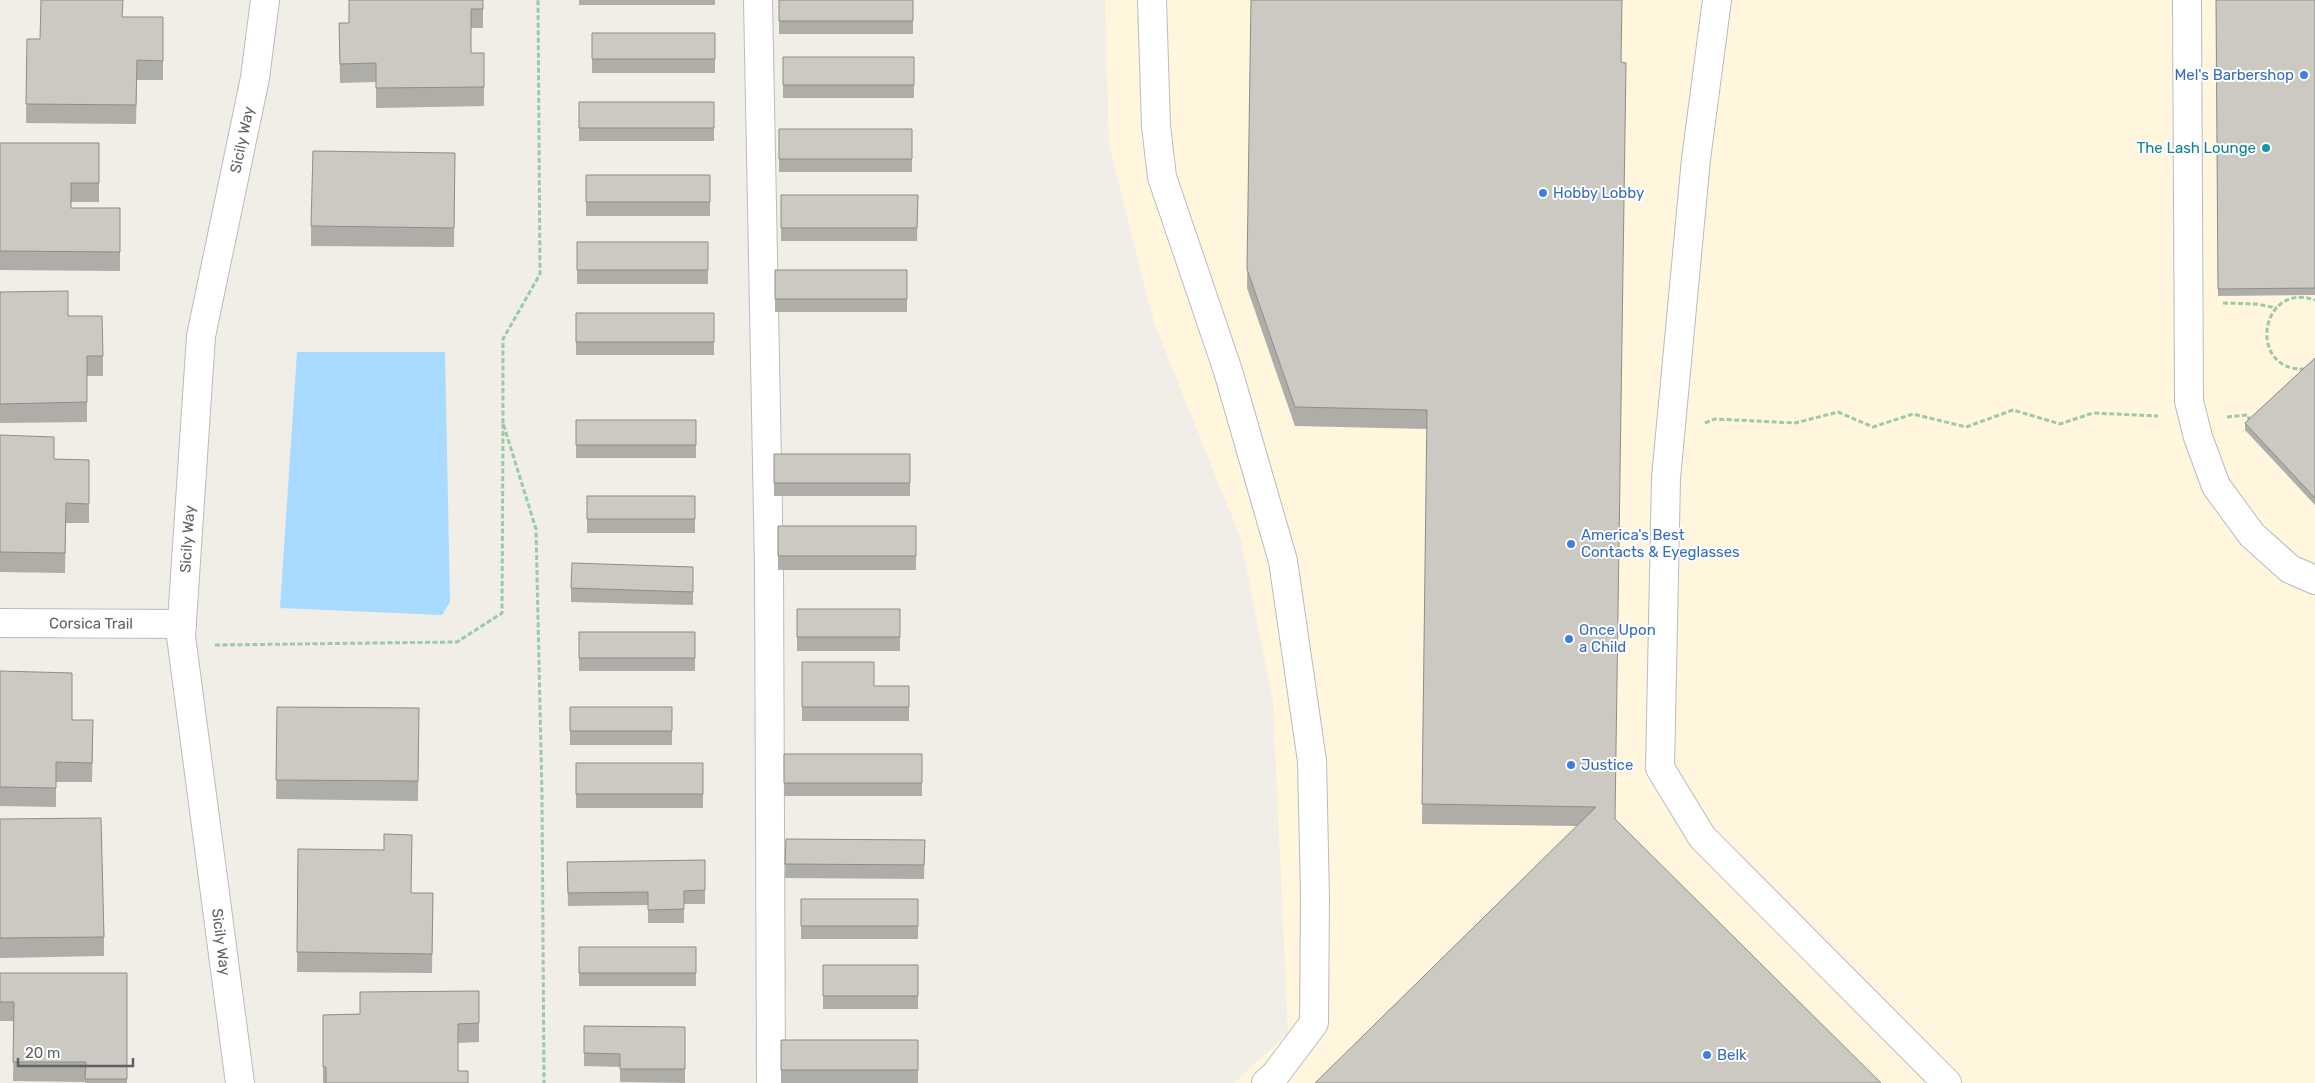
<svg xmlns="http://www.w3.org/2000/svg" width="2315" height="1083" viewBox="0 0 2315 1083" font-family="Rubik,sans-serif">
<rect width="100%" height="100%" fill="#f0eee6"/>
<path fill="#fff6dd" d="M1105 0H2315V1083H1234L1288 1033 1273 702 1241 539 1154 322 1109 144Z"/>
<path fill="#a8dbff" d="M297 352H445L450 602 442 615 280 608Z"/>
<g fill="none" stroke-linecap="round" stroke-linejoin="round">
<defs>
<g id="minor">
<path d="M758 0 769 566 771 1083"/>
<path d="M1152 0 1156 126 1162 177 1228 371 1283 561 1312 761 1315 897 1314 1023 1275 1075 1266 1083"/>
<path d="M1717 0 1696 159 1666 478 1660 768 1702 837 1947 1083"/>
<path d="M2187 0 2189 401 2198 437 2216 486 2252 535 2290 569 2315 580"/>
<path id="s1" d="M0 623 182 624"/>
<path id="s2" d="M240 1083 181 636 201 336 255 78 265 0"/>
</g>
</defs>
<use href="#minor" stroke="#b8bcc0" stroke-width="30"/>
<path stroke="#9acaa7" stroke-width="3" stroke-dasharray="5 2.5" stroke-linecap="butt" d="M2223 303 2257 304 2277 308
M2305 369C2247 372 2259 281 2315 300
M2227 417 2248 415 2250 423
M503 423V339L540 274 538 0
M1705 423 1715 419 1795 423 1838 412 1873 427 1913 414 1966 427 2013 410 2060 424 2093 413 2158 416
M215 645 457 642 502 613 503 423 536 529 542 796 544 1083"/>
<use href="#minor" stroke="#fff" stroke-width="28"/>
</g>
<path fill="#afada8" d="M483 0V28H471V53H484V106L376 108V82L340 83 339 23H349Z
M579 0H715V5H579Z
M779 0H913V34H779Z
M1251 0 1615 819 1577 826 1422 824 1427 429 1295 426 1247 288Z
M2216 0H2315V295L2218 296Z
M123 17H163V80H137L136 124 26 123 27 39H40Z
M592 33H715V73H592Z
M783 57H914V98H783Z
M579 102H714V141H579Z
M779 129H912V172H779Z
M0 143H99V202H71V208H120V271L0 270Z
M455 153 454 247 311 246V226Z
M586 175H710V216H586Z
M781 195H918L917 241H781Z
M577 242H708V284H577Z
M775 270H907V312H775Z
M0 292 68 316 103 356V376H87V422L0 423Z
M576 313H714V355H576Z
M2315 358V505L2245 430V423Z
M576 420H696V458H576Z
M0 435 54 459 89 460V523H66L65 573 0 572Z
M774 454H910V496H774Z
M587 496H695V533H587Z
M778 526H916V570H778Z
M693 567V605L571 602V588Z
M797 609H900V651H797Z
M579 632H695V671H579Z
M802 662 874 686H909V721H802Z
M0 671 72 720 93 739 92 782H56V807L0 806Z
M277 707 419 708 418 801 276 799Z
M570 707H672V745H570Z
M784 754H922V796H784Z
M576 763H703V808H576Z
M0 819 104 937V956L0 958Z
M786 839 925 840 924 879 785 878Z
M298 849 412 893H433L432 973 297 972Z
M567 862 705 890V904H684V923H648V905L568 906Z
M801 899H918V939H801Z
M579 947H696V986H579Z
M823 965H918V1009H823Z
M0 973H127V1083H85V1082L13 1081 14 1021H0Z
M479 991V1042L458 1043V1071L468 1083H323V1015L360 1014Z
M584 1026 685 1027V1083L620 1082V1067L584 1066Z
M781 1040H918V1083H781Z"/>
<path fill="#ccc9c3" stroke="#8f8d88" d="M41 0H123L122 17H163V61L137 60 136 105 26 104 27 39H40Z
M349 0H483V9H471V53H484V87L376 88V63L340 64 339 23H349Z
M779 0H913V21H779Z
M1251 0H1622L1621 62 1626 63 1615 819 1881 1083H1315L1596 807 1422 804 1427 410 1295 407 1247 269Z
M2216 0H2315V288L2218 289Z
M592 33H715V59H592Z
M783 57H914V85H783Z
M579 102H714V128H579Z
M779 129H912V159H779Z
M0 143H99V183H71V208H120V252L0 251Z
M313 151 455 153 454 228 311 226Z
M586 175H710V202H586Z
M781 195H918L917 228H781Z
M577 242H708V270H577Z
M775 270H907V299H775Z
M68 291V316H102L103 356H87V402L0 404V292Z
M576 313H714V342H576Z
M2315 358V498L2245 423Z
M576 420H696V445H576Z
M0 435 54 437V459L89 460V504L66 503 65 553 0 552Z
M774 454H910V483H774Z
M587 496H695V519H587Z
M778 526H916V556H778Z
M572 563 693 567V592L571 588Z
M797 609H900V637H797Z
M579 632H695V658H579Z
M802 662H874V686H909V707H802Z
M0 671 72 673V720H93L92 763 56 762V788L0 787Z
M277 707 419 708 418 781 276 780Z
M570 707H672V731H570Z
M784 754H922V783H784Z
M576 763H703V794H576Z
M101 818 104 937 0 938V819Z
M384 834 412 835 411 893H433L432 954 297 952 298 849 384 850Z
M786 839 925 840 924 865 785 864Z
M705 860V890L684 891V909L648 910V892L568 893 567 862Z
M801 899H918V926H801Z
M579 947H696V973H579Z
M823 965H918V996H823Z
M0 973H127V1079H85L86 1062H13L14 1002H0Z
M479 991V1023L458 1024V1071H468V1083H326V1067H323V1015L360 1014V992Z
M584 1026 685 1027V1069H620V1054L584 1053Z
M781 1040H918V1070H781Z"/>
<g fill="#3f7fe0" stroke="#fff" stroke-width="2">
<circle cx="2304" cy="75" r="5"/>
<circle cx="1543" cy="193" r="5"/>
<circle cx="1571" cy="544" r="5"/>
<circle cx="1569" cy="639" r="5"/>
<circle cx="1571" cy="765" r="5"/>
<circle cx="1707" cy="1055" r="5"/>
</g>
<circle fill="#0f9aa8" stroke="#fff" stroke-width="2" cx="2266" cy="148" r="5"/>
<g text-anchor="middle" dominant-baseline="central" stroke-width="4" stroke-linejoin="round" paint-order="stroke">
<g font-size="15" fill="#366cbe" stroke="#fff" text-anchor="start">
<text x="2294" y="75" text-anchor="end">Mel's Barbershop</text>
<text x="1553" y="193">Hobby Lobby</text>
<text x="1581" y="535">America's Best<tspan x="1581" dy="17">Contacts &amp; Eyeglasses</tspan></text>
<text x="1579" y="630">Once Upon<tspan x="1579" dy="17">a Child</tspan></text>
<text x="1581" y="765">Justice</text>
<text x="1717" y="1055">Belk</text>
</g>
<g font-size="15" fill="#5d6267" stroke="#fff">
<text stroke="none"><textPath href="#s2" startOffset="952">Sicily Way</textPath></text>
<text stroke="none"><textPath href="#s2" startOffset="548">Sicily Way</textPath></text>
<text stroke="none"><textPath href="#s1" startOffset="91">Corsica Trail</textPath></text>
<text transform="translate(221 942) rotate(83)">Sicily Way</text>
</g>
<g font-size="15" fill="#0d838f" stroke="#fff" text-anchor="end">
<text x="2256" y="148">The Lash Lounge</text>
</g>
</g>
<path d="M18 1058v8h115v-8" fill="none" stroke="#5d6267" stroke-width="2.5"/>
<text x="25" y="1058" font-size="15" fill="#5d6267" stroke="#ffffff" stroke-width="4" paint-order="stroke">20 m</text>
</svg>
